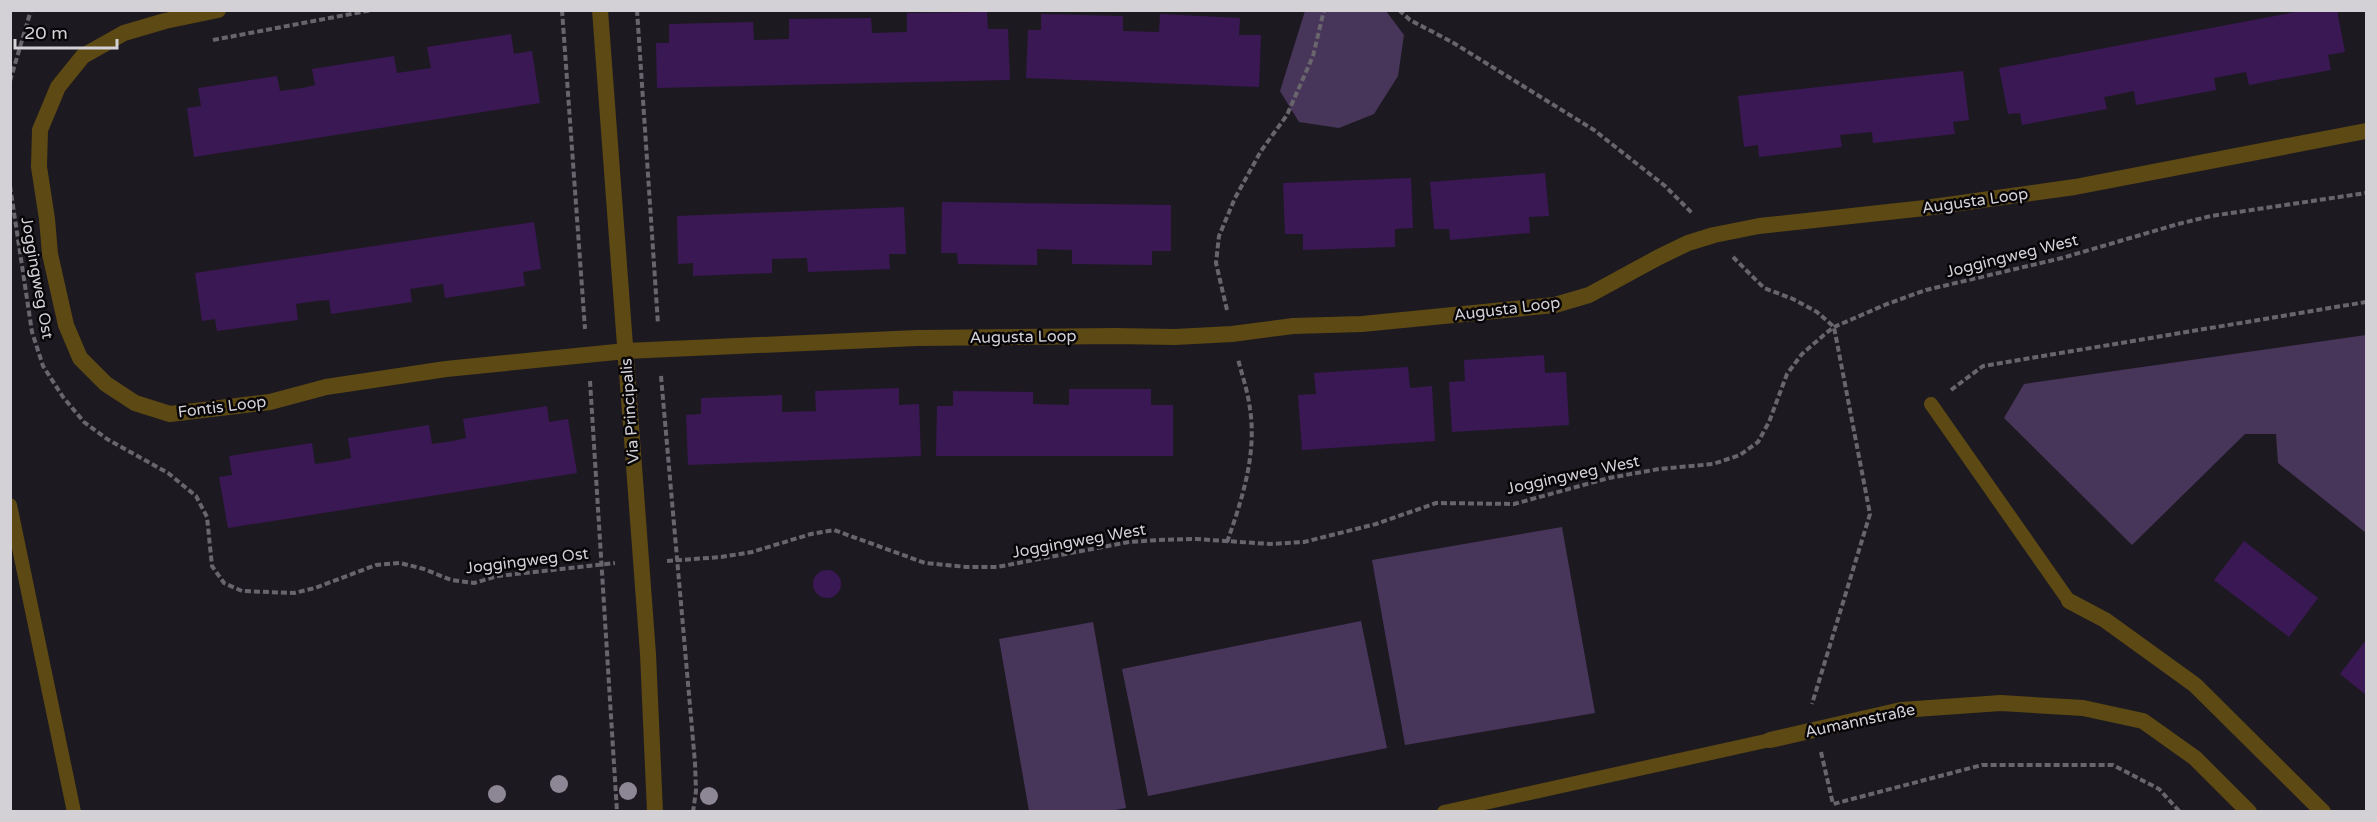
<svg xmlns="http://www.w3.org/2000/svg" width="2377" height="822" viewBox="0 0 2377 822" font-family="'Varela Round',sans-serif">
<rect width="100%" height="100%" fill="#1d1921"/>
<path fill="#48355a" d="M1305 11H1386L1404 35 1398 76 1374 114 1339 128 1299 122 1280 91Z
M2366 335V533L2278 463 2276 434H2245L2132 545 2004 418 2024 384Z
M1562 527 1595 713 1405 745 1372 560Z
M1361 621 1387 748 1148 796 1122 669Z
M1093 622 1126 808 1104 812 1029 811 999 639Z"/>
<path fill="#3a1854" d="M2306 10H2337L2345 52 2328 55 2331 70 2249 85 2246 72 2214 78 2216 90 2136 105 2134 91 2104 97 2107 109 2022 125 2020 113 2008 114 1999 68Z
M987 12 988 29H1008L1010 80 657 88 656 43H669V24L753 22 754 40 789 39V19L871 18 872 33 907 32V13Z
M1041 14 1123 16V31L1159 32 1160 14 1240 18 1239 35H1261L1259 87 1026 78 1028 30H1041Z
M511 34 514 54 532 51 540 103 194 157 187 108 201 106 198 88 277 76 280 91 303 88 315 85 312 69 394 56 397 73 431 68 427 47Z
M1963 71 1969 120 1953 122 1955 134 1873 143 1872 132 1840 135 1842 147 1759 157 1758 145 1744 147 1738 96Z
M1545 173 1549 216 1529 217 1530 233 1450 240 1449 229H1434L1430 182Z
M1411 178 1413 228 1395 229V247L1303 250V234H1285L1283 183Z
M942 202 1171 205V251H1152V265L1072 264V250L1037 249V265L958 264 957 253H941Z
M904 207 906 254H889L890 269 808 272 807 258 772 259V273L693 276V263L678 264 677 216Z
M534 222 541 269 523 272 525 286 445 298 443 284 410 289 412 302 331 314 329 300 316 301 296 304 298 320 217 331 215 319 202 321 195 273Z
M1544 355 1545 373 1566 372 1569 425 1452 432 1449 382 1465 381 1464 360Z
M1408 367 1410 388 1432 386 1435 441 1302 450 1298 395 1316 394 1314 373Z
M899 388V405L919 404 921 456 688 465 686 415 701 414V398L782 395V412L816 411 815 391Z
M1069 389H1151V405H1173V456H936L937 406H953V391L1033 392V404L1069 405Z
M547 406 549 422 568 419 577 473 228 528 219 477 232 475 229 456 312 443 315 464 337 461 351 458 348 438 429 425 432 444 453 441 466 438 463 419Z
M2244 541 2318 598 2289 637 2214 580Z
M813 584a14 14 0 1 1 28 0a14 14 0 1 1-28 0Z
M2366 640V695L2340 674Z"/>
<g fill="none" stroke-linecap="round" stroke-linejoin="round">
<path stroke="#69656c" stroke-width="4" stroke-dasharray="6 3" stroke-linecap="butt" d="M562 10 585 329
M637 10 658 324
M1399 10 1410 20 1452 42 1594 130 1665 186 1693 214
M213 40 372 10
M10 81 31 10
M10 186 32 332 43 366 63 397 84 422 107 439 168 473 196 496 207 517 212 566 224 583 242 591 294 593 315 588 376 565 400 563 424 569 451 580 474 583 498 576 615 563
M1733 257 1764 288 1793 299 1817 312 1834 327 1870 514 1812 704
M1227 310 1216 263 1219 236 1235 198 1261 151 1287 115 1313 56 1324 10
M661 376 695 763 696 791 693 812
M590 381 617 812
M1951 390 1983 366 2366 302
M1227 542C1242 500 1257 454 1250 409 1248 392 1242 375 1238 359
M667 561 721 557 752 552 811 534 834 530 925 563 967 567H997L1129 542 1159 540 1196 539 1270 544 1304 542 1376 524 1436 503 1514 504 1609 478 1659 469 1713 464 1740 455 1758 442 1769 422 1787 374 1802 354 1825 334 1834 327 1887 304 1926 290 2062 258 2178 224 2211 216 2366 193
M1821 752 1833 804 1982 765H2113L2159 789 2180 812"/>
<path stroke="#5c4913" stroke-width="14" d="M1931 404 2069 601
M10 505 74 812
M1444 812 1770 740"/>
<path stroke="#5c4913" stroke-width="16" d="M218 10 165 21 124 33 83 56 58 87 40 130 39 167 47 219 50 254 66 325 80 358 106 384 135 403 170 414 270 402 326 387 446 369 626 351 917 338 1115 336 1175 337 1232 334 1293 326 1362 324 1555 305 1589 295 1659 257 1688 243 1714 235 1759 226 1925 208 2075 187 2366 131
M600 10 648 654 655 812
M2069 601 2105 620 2195 685 2323 812
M1770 740 1901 710 2001 703 2083 708 2143 721 2195 758 2249 812"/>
</g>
<g fill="#8d8694">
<circle cx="559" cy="784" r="9"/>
<circle cx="628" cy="791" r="9"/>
<circle cx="497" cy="794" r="9"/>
<circle cx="709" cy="796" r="9"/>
</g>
<g text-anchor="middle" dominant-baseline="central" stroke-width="5" stroke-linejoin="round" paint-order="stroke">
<g font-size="16" fill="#d3d1d6" stroke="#070508">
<text transform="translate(1975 201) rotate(-8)">Augusta Loop</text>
<text transform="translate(2012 256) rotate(-14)">Joggingweg West</text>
<text transform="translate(37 278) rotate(80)">Joggingweg Ost</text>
<text transform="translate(1507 309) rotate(-7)">Augusta Loop</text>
<text transform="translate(1023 337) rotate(-1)">Augusta Loop</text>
<text transform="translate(222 407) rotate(-7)">Fontis Loop</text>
<text transform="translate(630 411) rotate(-94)">Via Principalis</text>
<text transform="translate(1573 475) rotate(-12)">Joggingweg West</text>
<text transform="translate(1079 541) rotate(-10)">Joggingweg West</text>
<text transform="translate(527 561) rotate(-7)">Joggingweg Ost</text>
<text transform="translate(1860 721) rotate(-12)">Aumannstraße</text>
</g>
</g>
<rect width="2377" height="822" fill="none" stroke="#d3d1d6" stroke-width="24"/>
<path d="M15 39v9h102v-9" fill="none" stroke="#d3d1d6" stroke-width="3"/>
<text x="24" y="39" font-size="18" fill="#d3d1d6" stroke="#070508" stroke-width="4.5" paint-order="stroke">20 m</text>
</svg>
